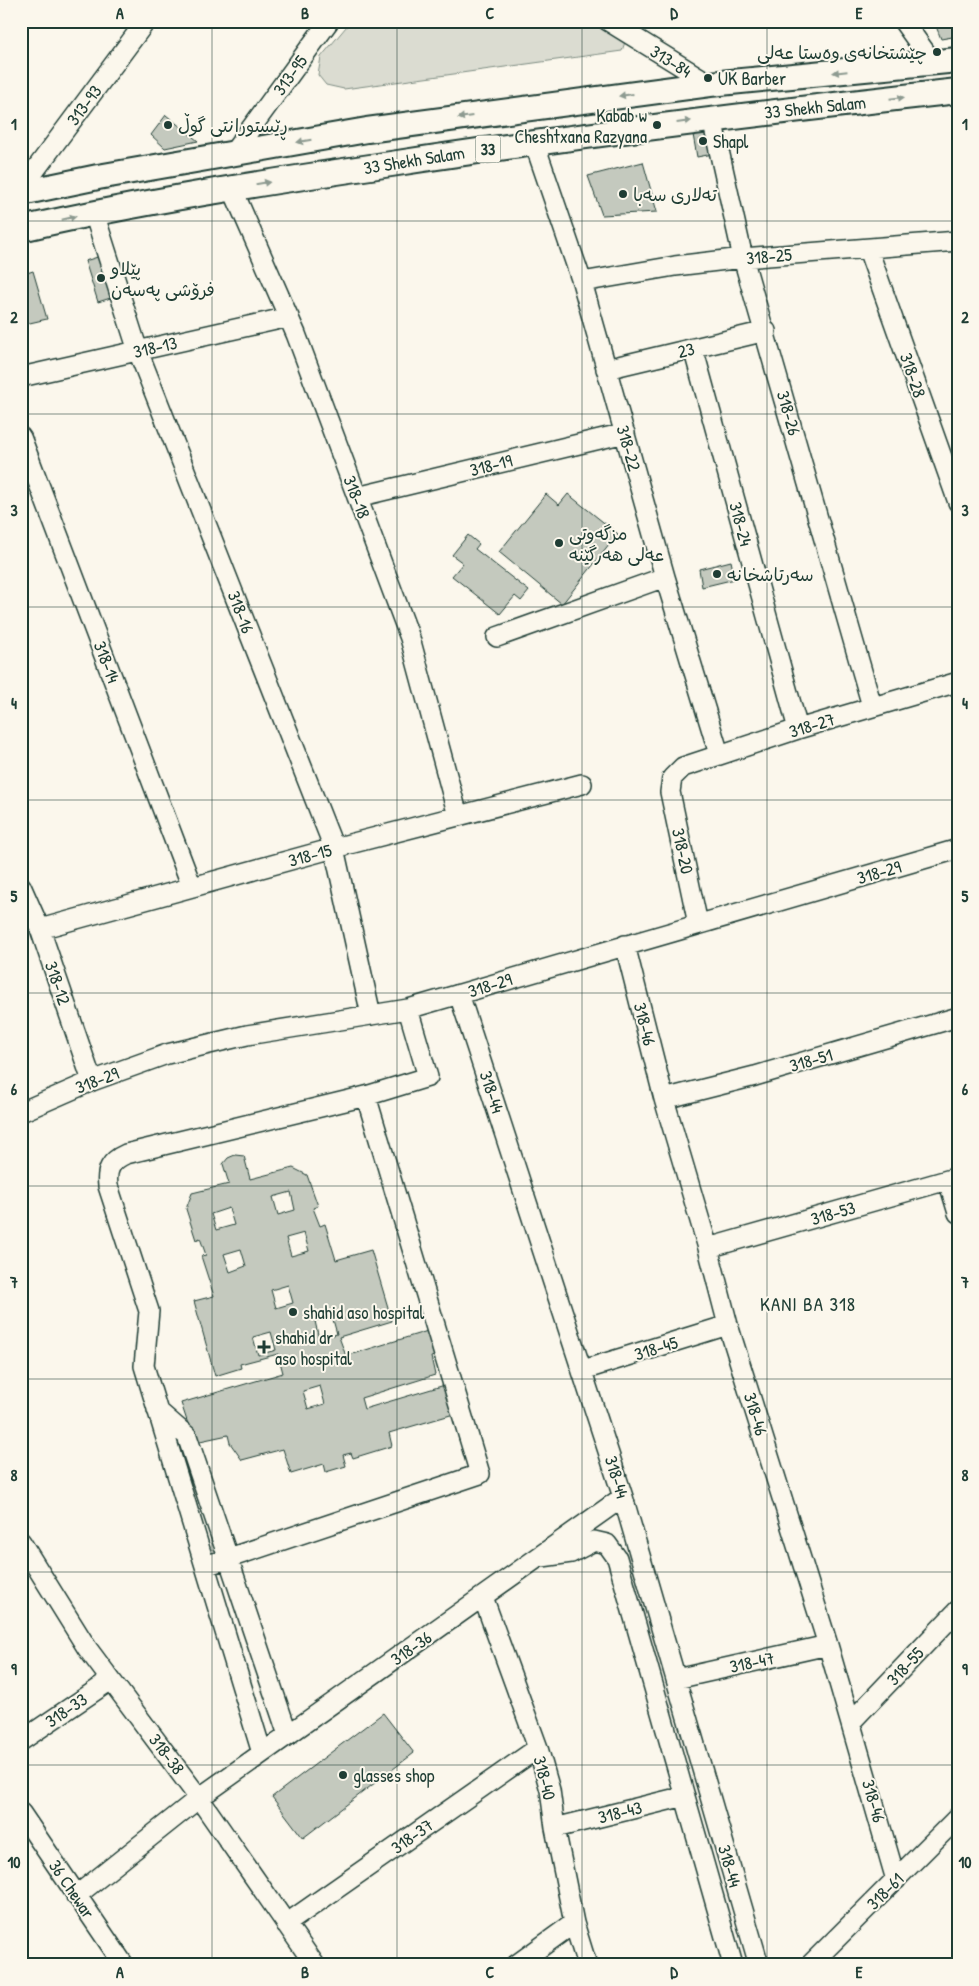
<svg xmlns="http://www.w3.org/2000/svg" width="979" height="1986" viewBox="0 0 979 1986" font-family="'Patrick Hand','Playpen Sans Arabic',sans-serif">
<rect width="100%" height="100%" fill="#fbf7ec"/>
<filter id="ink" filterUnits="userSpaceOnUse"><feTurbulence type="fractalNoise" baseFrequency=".02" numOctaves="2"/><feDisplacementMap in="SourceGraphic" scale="10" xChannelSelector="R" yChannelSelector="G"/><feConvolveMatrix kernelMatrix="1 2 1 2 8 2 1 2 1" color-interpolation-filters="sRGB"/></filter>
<g filter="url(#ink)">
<path fill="#dbdcd1" stroke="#7d8c82" d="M351 21H598L626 39 622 51 344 89 326 85 318 75 321 57Z"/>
<path fill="#c4c9be" stroke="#1f3d34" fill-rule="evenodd" d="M934 21H958V36L941 39Z
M166 115 198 141 165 148 151 135Z
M692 129H710L713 154 697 157Z
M643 162 657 212 602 215 588 176Z
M104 255 117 296 98 302 85 261Z
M33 271 47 319 21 325V275Z
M546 494 559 505 568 494 618 534 562 604 499 552Z
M468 535 479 544 475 549 529 591 521 601 515 596 500 614 452 576 463 563 452 555Z
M731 561 735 579 702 587 699 569Z
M235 1155 244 1156 250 1179 293 1168 307 1175 318 1206 313 1208 320 1226 325 1224 336 1260 371 1250 392 1321 339 1337 346 1356 431 1330 438 1355 431 1357 435 1375 361 1398 364 1409 445 1385 454 1414 389 1433 392 1446 353 1458 351 1453 343 1455 346 1466 326 1472 324 1464 291 1474 283 1449 242 1460 230 1443 228 1435 200 1441 189 1427 181 1403 283 1373 278 1354 240 1364 241 1368 215 1376 194 1301 214 1296 201 1256 206 1255 200 1238 196 1240 186 1209 192 1193 229 1184 223 1164 228 1158ZM291 1192 295 1210 278 1215 273 1197ZM229 1208 234 1225 216 1230 211 1214ZM304 1233 309 1251 291 1256 286 1238ZM241 1249 246 1266 230 1272 224 1254ZM288 1285 293 1303 276 1308 271 1290ZM332 1316 337 1334 319 1339 315 1321ZM271 1332 276 1350 258 1355 253 1337ZM320 1386 325 1404 308 1409 303 1391Z
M383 1713 414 1753 303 1838 272 1797Z"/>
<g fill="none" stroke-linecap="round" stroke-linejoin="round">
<defs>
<path id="minor" d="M608 21 710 84
M903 21 933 63
M712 119 743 258 872 706
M534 142 582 282 665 577 719 754
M233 153 329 21
M232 188 296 334 410 638 458 816
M21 189 146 21
M94 213 138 351 334 848 371 1015
M868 249 958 502
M582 282 675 266 743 258 958 241
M693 348 798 729
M606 369 766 331
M21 377 289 317
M21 437 192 887
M357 497 625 433
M497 637 665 577
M21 886 40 929 92 1081
M698 924 670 792 672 778 683 767 798 729 958 682
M40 929 334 848 582 784
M625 945 664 1099 708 1248 728 1325 828 1645 896 1880
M459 994 623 1497 759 1965
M664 1099 755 1076 958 1017
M21 1112 92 1081 167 1054 247 1035 408 1009 958 849
M948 1180 958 1213
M708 1248 958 1177
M583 1370 728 1325
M157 1410 187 1436 288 1735
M21 1542 87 1648 199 1798 315 1965
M542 1557 571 1553 594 1541 607 1544 617 1558 733 1965
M205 1566 480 1474 366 1096
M483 1597 538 1748 550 1790 555 1828 574 1923 587 1965
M676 1679 828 1645
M851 1722 958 1610
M21 1741 111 1680
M262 1753 144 1366 149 1311 108 1186C106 1170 110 1161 126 1154L366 1096 428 1077 408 1009
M21 1813 124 1965
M555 1828 685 1796
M76 1896 199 1798 623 1497
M286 1924 538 1748
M516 1965 574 1923
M810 1965 958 1817"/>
<path id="major" d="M21 193 98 177 367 130 710 84 958 60
M21 229C144 201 267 182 391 164 580 135 768 112 958 91"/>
</defs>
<use href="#minor" stroke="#1f3d34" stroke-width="22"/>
<use href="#major" stroke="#1f3d34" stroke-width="28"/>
<use href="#minor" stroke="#fbf7ec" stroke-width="19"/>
<use href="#major" stroke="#fbf7ec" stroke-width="24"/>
</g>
<defs><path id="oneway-solid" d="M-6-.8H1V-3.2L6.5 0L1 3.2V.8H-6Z" transform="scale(1.25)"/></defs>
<g fill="#8d9a90">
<use href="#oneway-solid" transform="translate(840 72) rotate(174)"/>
<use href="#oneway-solid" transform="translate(626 95) rotate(172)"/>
<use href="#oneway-solid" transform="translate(897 98) rotate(-6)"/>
<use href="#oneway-solid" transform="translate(465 117) rotate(172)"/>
<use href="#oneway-solid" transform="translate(684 122) rotate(-8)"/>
<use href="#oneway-solid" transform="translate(304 141) rotate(170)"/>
<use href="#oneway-solid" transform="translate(263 183) rotate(-9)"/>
<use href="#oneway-solid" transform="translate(69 218) rotate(-13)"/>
</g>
</g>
<path fill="none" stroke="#1f3d34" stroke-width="1" stroke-opacity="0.55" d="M212 21V1965M397 21V1965M582 21V1965M767 21V1965M21 221H958M21 414H958M21 607H958M21 800H958M21 993H958M21 1186H958M21 1379H958M21 1572H958M21 1765H958"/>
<g fill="#1f3d34" stroke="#fbf7ec" stroke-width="2">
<circle cx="937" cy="52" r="5"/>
<circle cx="708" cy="78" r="5"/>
<circle cx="168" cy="125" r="5"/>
<circle cx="657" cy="125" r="5"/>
<circle cx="703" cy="141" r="5"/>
<circle cx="623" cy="194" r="5"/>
<circle cx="101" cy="278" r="5"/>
<circle cx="559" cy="543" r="5"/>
<circle cx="717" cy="574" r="5"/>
<circle cx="293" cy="1312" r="5"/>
<path d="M261.5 1339.5h5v5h5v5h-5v5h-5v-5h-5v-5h5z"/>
<circle cx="343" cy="1775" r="5"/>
</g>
<g text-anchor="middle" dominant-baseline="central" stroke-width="4" stroke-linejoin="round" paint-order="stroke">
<rect fill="#fbf7ec" stroke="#61756b" stroke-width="1" x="475.5" y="135.5" width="25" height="27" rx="4"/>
<g font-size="16" font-weight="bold" fill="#1f3d34">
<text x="488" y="149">33</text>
</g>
<g font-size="18" fill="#1f3d34" stroke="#fbf7ec" text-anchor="start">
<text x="927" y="52" text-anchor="end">چێشتخانەی وەستا عەلی</text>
<text x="718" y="78">UK Barber</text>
<text x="647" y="115" text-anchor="end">Kabab w<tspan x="647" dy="21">Cheshtxana Razyana</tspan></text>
<text x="178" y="125">ڕێستورانتی گوڵ</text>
<text x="713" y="141">Shapl</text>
<text x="633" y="194">تەلاری سەبا</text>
<text x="111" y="268">پێلاو<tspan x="111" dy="21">فرۆشی پەسەن</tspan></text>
<text x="569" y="533">مزگەوتی<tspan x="569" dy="21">عەلی هەرگێنە</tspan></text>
<text x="727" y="574">سەرتاشخانە</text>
<text x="303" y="1312">shahid aso hospital</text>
<text x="275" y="1337">shahid dr<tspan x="275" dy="21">aso hospital</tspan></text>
<text x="353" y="1775">glasses shop</text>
</g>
<g font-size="18" fill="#1f3d34" stroke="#fbf7ec">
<text transform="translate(671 61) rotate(32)">313-84</text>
<text transform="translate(290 75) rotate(-54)">313-95</text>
<text transform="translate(84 105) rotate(-53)">313-93</text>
<text transform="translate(815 107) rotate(-6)">33 Shekh Salam</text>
<text transform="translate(414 160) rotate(-9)">33 Shekh Salam</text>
<text transform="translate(769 256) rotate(-5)">318-25</text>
<text transform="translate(155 347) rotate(-13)">318-13</text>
<text transform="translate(686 350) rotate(-14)">23</text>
<text transform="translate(913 375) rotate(71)">318-28</text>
<text transform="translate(789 413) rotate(74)">318-26</text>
<text transform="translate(629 448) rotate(74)">318-22</text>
<text transform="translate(491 465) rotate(-14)">318-19</text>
<text transform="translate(357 497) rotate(69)">318-18</text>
<text transform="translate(741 524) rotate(75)">318-24</text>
<text transform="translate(241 612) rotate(69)">318-16</text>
<text transform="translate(107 662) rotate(69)">318-14</text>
<text transform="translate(812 725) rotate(-17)">318-27</text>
<text transform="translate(683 851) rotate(78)">318-20</text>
<text transform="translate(310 855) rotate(-15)">318-15</text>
<text transform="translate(879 872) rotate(-16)">318-29</text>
<text transform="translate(58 983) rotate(71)">318-12</text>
<text transform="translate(490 985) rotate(-17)">318-29</text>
<text transform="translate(645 1024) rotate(76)">318-46</text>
<text transform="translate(811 1060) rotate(-16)">318-51</text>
<text transform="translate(97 1080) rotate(-21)">318-29</text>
<text transform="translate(492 1092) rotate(72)">318-44</text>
<text transform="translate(833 1213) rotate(-16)">318-53</text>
<text transform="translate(656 1348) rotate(-17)">318-45</text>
<text transform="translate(756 1414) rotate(73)">318-46</text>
<text transform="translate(617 1477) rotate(73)">318-44</text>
<text transform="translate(411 1648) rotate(-35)">318-36</text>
<text transform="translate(752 1662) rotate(-12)">318-47</text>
<text transform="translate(905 1666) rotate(-47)">318-55</text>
<text transform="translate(66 1710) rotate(-34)">318-33</text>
<text transform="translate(167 1754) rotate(53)">318-38</text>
<text transform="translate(545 1778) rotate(76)">318-40</text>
<text transform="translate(874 1801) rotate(74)">318-46</text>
<text transform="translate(620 1812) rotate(-14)">318-43</text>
<text transform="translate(412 1836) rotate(-35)">318-37</text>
<text transform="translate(730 1866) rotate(74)">318-44</text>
<text transform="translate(72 1889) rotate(56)">36 Chewar</text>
<text transform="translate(885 1891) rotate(-45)">318-61</text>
</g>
<g font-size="19" letter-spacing="1" fill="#1f3d34" stroke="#fbf7ec">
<text x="808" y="1304">KANI BA 318</text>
</g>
</g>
<rect width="979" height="1986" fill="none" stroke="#fbf7ec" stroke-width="55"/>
<rect x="28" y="28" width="924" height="1930" fill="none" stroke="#1f3d34" stroke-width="2"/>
<g font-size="16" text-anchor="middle" font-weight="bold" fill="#1f3d34">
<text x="120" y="19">A</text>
<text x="305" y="19">B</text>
<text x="490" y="19">C</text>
<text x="674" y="19">D</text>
<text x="859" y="19">E</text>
<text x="14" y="130">1</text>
<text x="965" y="130">1</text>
<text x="14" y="323">2</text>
<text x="965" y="323">2</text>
<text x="14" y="516">3</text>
<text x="965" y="516">3</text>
<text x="14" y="709">4</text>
<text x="965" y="709">4</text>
<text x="14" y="902">5</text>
<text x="965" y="902">5</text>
<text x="14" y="1095">6</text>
<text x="965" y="1095">6</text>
<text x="14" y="1288">7</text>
<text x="965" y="1288">7</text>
<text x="14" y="1481">8</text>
<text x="965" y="1481">8</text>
<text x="14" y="1675">9</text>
<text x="965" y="1675">9</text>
<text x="14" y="1868">10</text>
<text x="965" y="1868">10</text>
<text x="120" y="1978">A</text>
<text x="305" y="1978">B</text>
<text x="490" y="1978">C</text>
<text x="674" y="1978">D</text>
<text x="859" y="1978">E</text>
</g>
</svg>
